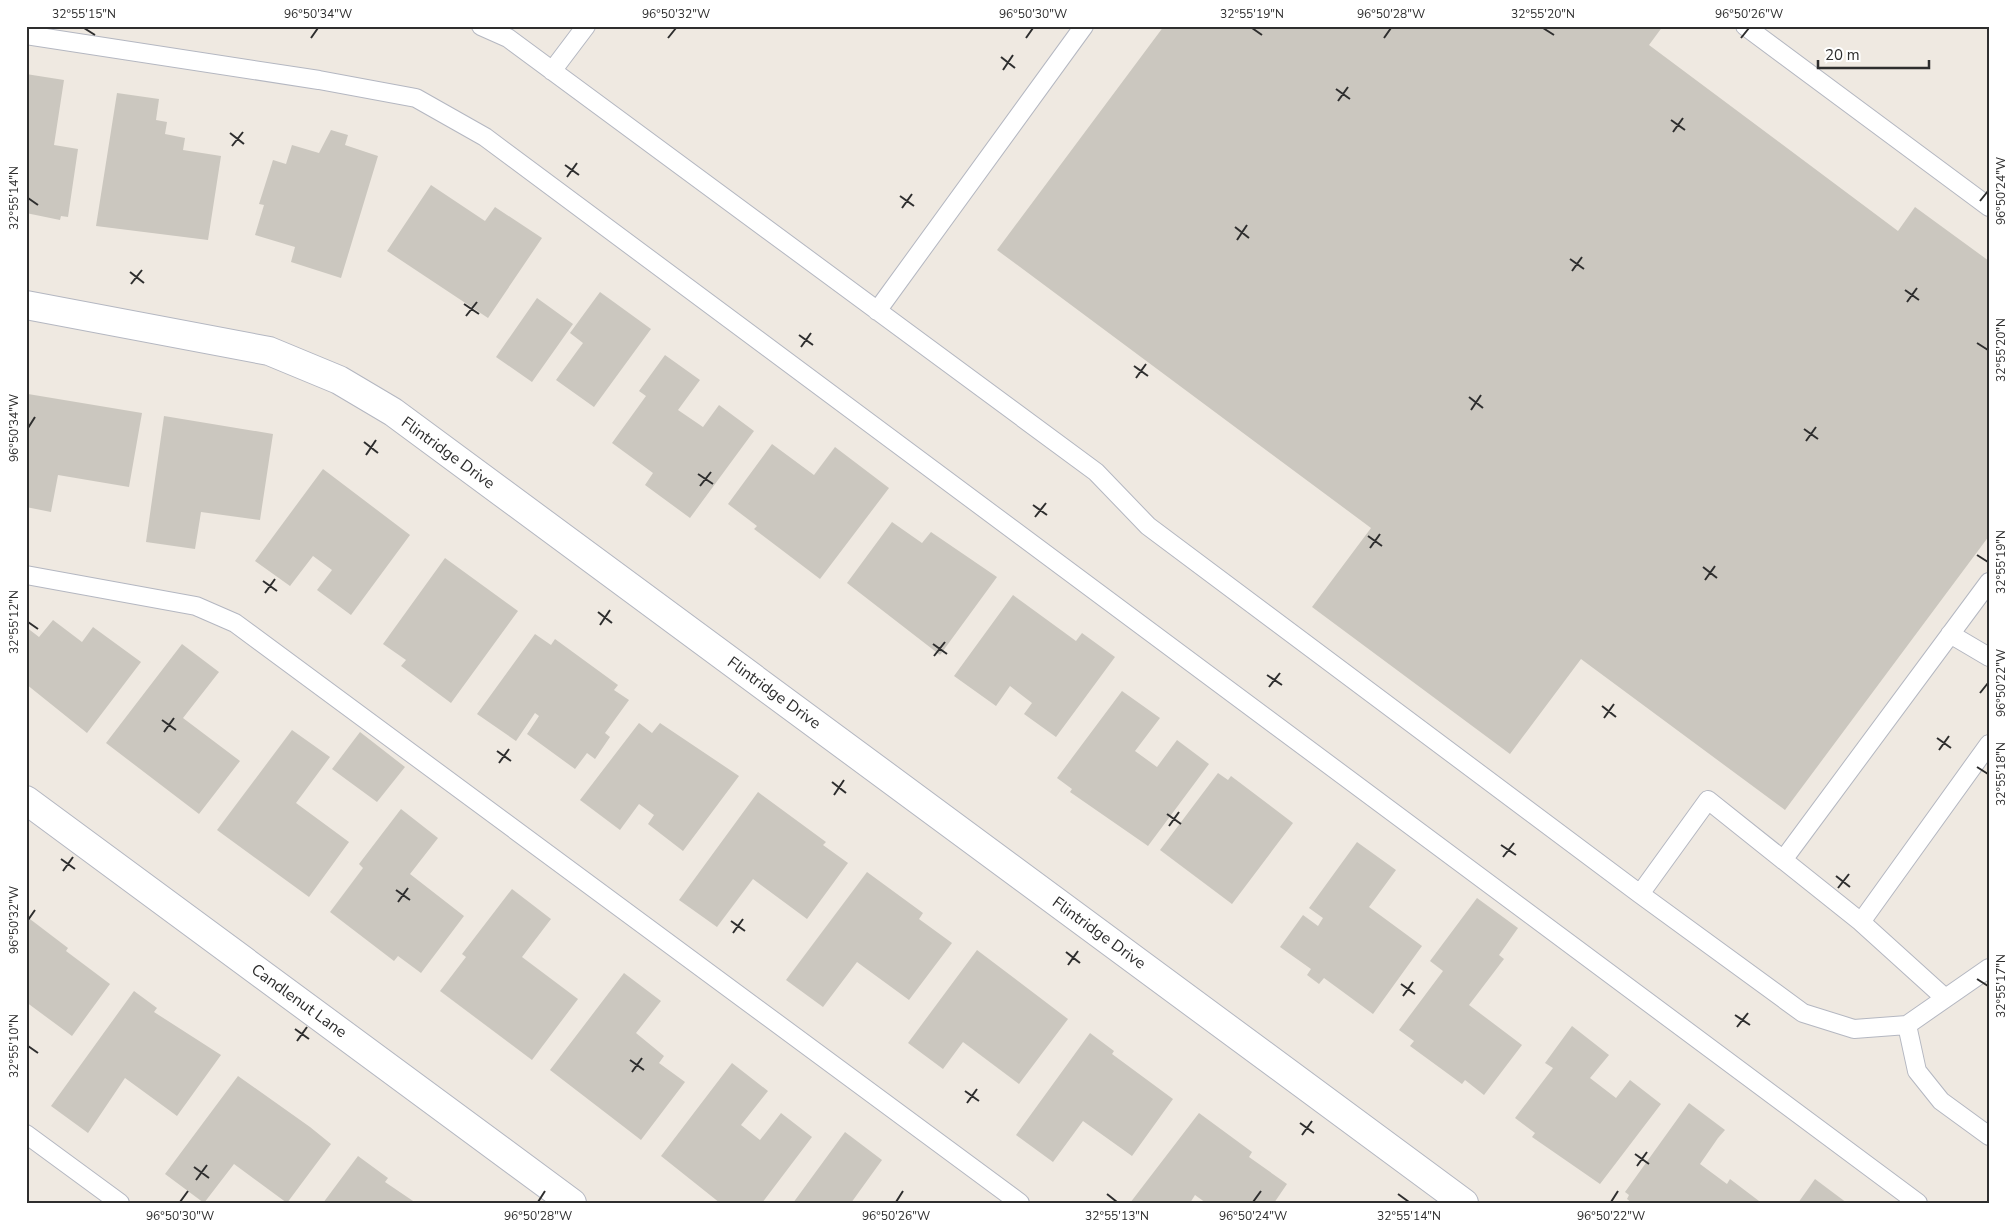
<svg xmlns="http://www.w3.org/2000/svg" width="2015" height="1229" viewBox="0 0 2015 1229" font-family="'Nunito Sans',sans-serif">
<rect width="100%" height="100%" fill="#efe9e1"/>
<path fill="#cbc7bf" d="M1164 26H1663L1649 45 1898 231 1915 207 1989 261V536L1785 810 1581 659 1510 754 1312 607 1371 528 997 250Z
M26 74 64 80 54 145 78 149 68 217 61 216 60 220 26 213Z
M117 93 159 99 156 120 167 122 165 134 185 138 183 150 221 156 208 240 96 226Z
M331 130 348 135 345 145 378 156 341 278 291 262 295 247 255 235 264 205 259 204 273 160 286 164 292 145 319 153Z
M431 185 485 221 495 207 542 238 488 318 387 251Z
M600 292 651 329 594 407 556 380 583 343 570 333Z
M537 298 573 324 532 382 496 357Z
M665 355 700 380 678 410 703 427 719 405 754 431 690 518 645 485 653 473 612 443 646 396 639 391Z
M28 394 142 413 129 487 58 475 51 512 26 507V403Z
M164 416 273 434 260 520 201 512 195 549 146 542Z
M772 444 814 475 835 447 889 488 820 579 754 529 757 526 728 504Z
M323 469 410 535 351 615 317 590 332 570 313 556 290 586 255 561Z
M892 522 922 543 931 532 997 577 940 655 847 583Z
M445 558 518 611 451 703 401 666 406 660 383 644Z
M1013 595 1076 641 1082 633 1115 657 1056 737 1024 714 1032 703 1010 686 996 706 954 676Z
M53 620 82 642 93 627 141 662 87 733 26 684V627L39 637Z
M535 634 551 645 555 639 618 685 614 690 629 700 605 733 610 737 595 759 587 753 575 769 527 734 539 716 535 713 516 741 477 714Z
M182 644 219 672 183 718 240 761 199 814 106 743Z
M1122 691 1160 718 1135 751 1157 767 1177 740 1209 764 1148 846 1070 792 1072 789 1057 778Z
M639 723 652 733 660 723 739 776 683 851 648 824 654 815 639 804 620 830 580 800Z
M292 730 330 757 296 803 349 842 309 897 217 830Z
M360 732 405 767 377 802 332 769Z
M1218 773 1228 780 1231 776 1293 823 1232 904 1160 850Z
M758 792 826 842 823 845 848 863 807 919 753 879 717 927 679 900Z
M401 809 438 838 410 874 464 916 421 973 398 956 394 961 330 912 363 868 359 864Z
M1357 842 1396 870 1369 907 1422 946 1373 1014 1324 978 1319 984 1307 975 1311 969 1280 947 1303 915 1318 926 1323 918 1309 908Z
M867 872 923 913 919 919 952 943 909 1000 857 962 823 1007 786 980Z
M512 889 551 919 522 957 578 999 532 1060 440 991 466 957 462 954Z
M1477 898 1518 928 1499 955 1504 959 1469 1005 1522 1045 1484 1095 1465 1080 1462 1084 1410 1046 1414 1041 1399 1030 1443 971 1430 961Z
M26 916 68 948 66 951 110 984 72 1036 26 1002Z
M977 950 1068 1019 1019 1084 963 1042 943 1069 908 1043Z
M624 973 661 1001 636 1033 664 1056 659 1063 685 1082 641 1140 550 1070Z
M134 991 157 1008 154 1012 221 1055 177 1116 125 1078 88 1133 51 1106Z
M1572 1026 1609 1055 1590 1078 1616 1098 1630 1080 1661 1104 1600 1184 1532 1137 1535 1133 1515 1118 1553 1068 1545 1063Z
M1090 1033 1114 1051 1112 1054 1173 1099 1132 1156 1083 1121 1053 1162 1016 1135Z
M732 1063 768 1091 741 1125 760 1140 781 1113 812 1137 762 1203H720L661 1156Z
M238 1076 310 1127 331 1144 287 1203 234 1164 204 1203 165 1174Z
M1689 1103 1725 1130 1718 1138 1700 1164 1727 1184 1730 1179 1759 1201 1758 1203H1632L1627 1199 1629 1195 1625 1192Z
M1199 1113 1252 1152 1249 1157 1287 1184 1274 1203H1206L1195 1195 1190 1203H1130Z
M845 1132 882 1160 851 1203H793Z
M358 1156 388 1178 385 1182 416 1203H323Z
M1815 1179 1847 1203H1798Z"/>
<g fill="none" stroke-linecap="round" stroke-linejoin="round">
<defs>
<path id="service" d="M481 26 508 38 1096 472 1148 526 1640 894 1803 1013 1854 1029 1907 1025 1989 968
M1745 26 1989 207
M26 35 319 80 416 98 485 137 1918 1203
M552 71 586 26
M877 311 1084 26
M26 575 196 606 235 623 1020 1203
M1950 634 1989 657
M1783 860 1989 582
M1640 894 1708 800 1861 922 1989 744
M1861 922 1945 998
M1907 1025 1917 1071 1941 1101 1989 1136
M26 1134 120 1203"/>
<path id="minor" d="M26 305 269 351 339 380 393 412 1464 1203
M26 800 572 1203"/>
</defs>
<use href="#service" stroke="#b4b7c1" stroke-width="20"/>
<use href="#minor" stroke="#b4b7c1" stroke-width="30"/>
<use href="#service" stroke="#fff" stroke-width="18"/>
<use href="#minor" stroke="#fff" stroke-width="28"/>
</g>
<path fill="none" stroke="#2e2e2e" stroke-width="2" d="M84 28 95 35M1252 28 1262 35M1543 28 1554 35M311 38 318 28M668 38 676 28M1026 38 1033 28M1384 38 1391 28M1741 38 1749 28M1001 57 1015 68M1003 70 1013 55M1336 89 1350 99M1338 101 1348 87M1671 120 1685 130M1673 132 1683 118M230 133 244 144M232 146 243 132M565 165 579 175M567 177 577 163M900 196 914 206M28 198 38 205M1980 201 1988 191M902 208 912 194M1235 227 1249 238M1237 240 1247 225M1570 259 1584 269M1572 271 1582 257M130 272 144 283M131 284 142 270M1905 290 1919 300M1907 302 1917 288M464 304 479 314M466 316 477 302M799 335 813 345M1977 343 1988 350M801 347 811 333M1134 366 1148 376M1136 378 1146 364M1469 397 1483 408M1471 410 1481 395M28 428 35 417M1804 429 1818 439M1806 441 1816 427M364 442 378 453M366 455 376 440M698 474 713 484M700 486 711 472M1033 505 1047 515M1035 517 1046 503M1368 536 1382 546M1370 548 1380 534M1977 555 1988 562M1703 567 1717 578M1705 580 1715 566M263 581 277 591M265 593 275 579M598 612 612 623M28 622 38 629M600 625 610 610M933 644 947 654M934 656 945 642M1267 675 1282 685M1269 687 1280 673M1980 693 1988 683M1602 706 1616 717M1604 718 1614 704M162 720 176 730M164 732 174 718M1937 738 1951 748M1939 750 1949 736M497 751 511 761M499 763 509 749M1977 767 1988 774M832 782 846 793M834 795 844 780M1167 814 1181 824M1169 826 1179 812M1501 845 1516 855M1503 857 1514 843M61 859 75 869M63 871 73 857M1836 876 1850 887M1838 888 1849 874M396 890 410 900M398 902 408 888M28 920 35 910M731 921 745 931M733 933 743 919M1066 952 1080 963M1068 965 1078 951M1977 979 1988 986M1401 984 1415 994M1403 996 1413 982M1735 1015 1750 1025M1737 1027 1748 1013M295 1029 309 1039M297 1041 307 1027M28 1046 38 1053M630 1060 644 1070M632 1072 642 1058M965 1091 979 1101M967 1103 977 1089M1300 1123 1314 1133M1302 1135 1312 1121M1635 1154 1649 1164M1637 1166 1647 1152M194 1167 209 1178M196 1180 207 1165M1107 1194 1117 1202M1398 1194 1409 1202M180 1202 188 1191M538 1202 545 1191M896 1202 903 1191M1253 1202 1261 1191M1611 1202 1618 1191"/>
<g text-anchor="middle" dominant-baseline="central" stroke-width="4" stroke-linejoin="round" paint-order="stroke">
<g font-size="16" fill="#2e2e2e" stroke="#fff">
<text transform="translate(448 453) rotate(36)">Flintridge Drive</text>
<text transform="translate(774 693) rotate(36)">Flintridge Drive</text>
<text transform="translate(1099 933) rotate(36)">Flintridge Drive</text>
<text transform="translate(299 1001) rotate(36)">Candlenut Lane</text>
</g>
</g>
<rect width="2015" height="1229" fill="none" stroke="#ffffff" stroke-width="55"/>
<path d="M1818 60v8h111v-8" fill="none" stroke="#2e2e2e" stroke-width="2.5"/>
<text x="1825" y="60" font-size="15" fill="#2e2e2e" stroke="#ffffff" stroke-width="4" paint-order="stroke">20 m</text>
<rect x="28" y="28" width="1960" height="1174" fill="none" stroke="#2e2e2e" stroke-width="2"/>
<g font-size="12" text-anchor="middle" fill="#2e2e2e">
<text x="84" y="18">32°55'15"N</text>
<text x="318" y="18">96°50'34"W</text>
<text x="676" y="18">96°50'32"W</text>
<text x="1033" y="18">96°50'30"W</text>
<text x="1252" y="18">32°55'19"N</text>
<text x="1391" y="18">96°50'28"W</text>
<text x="1543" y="18">32°55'20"N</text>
<text x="1749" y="18">96°50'26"W</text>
<text transform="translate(2001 191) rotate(-90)" y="4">96°50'24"W</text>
<text transform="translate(14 198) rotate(-90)" y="4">32°55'14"N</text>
<text transform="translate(2001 350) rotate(-90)" y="4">32°55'20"N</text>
<text transform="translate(14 428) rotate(-90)" y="4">96°50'34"W</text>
<text transform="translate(2001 562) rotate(-90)" y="4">32°55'19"N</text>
<text transform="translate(14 622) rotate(-90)" y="4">32°55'12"N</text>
<text transform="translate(2001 683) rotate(-90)" y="4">96°50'22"W</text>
<text transform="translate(2001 774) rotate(-90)" y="4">32°55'18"N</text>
<text transform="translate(14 920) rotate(-90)" y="4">96°50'32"W</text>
<text transform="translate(2001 986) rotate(-90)" y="4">32°55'17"N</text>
<text transform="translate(14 1046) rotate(-90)" y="4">32°55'10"N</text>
<text x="180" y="1220">96°50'30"W</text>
<text x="538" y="1220">96°50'28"W</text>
<text x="896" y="1220">96°50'26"W</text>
<text x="1117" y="1220">32°55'13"N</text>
<text x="1253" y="1220">96°50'24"W</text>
<text x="1409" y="1220">32°55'14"N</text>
<text x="1611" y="1220">96°50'22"W</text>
</g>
</svg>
